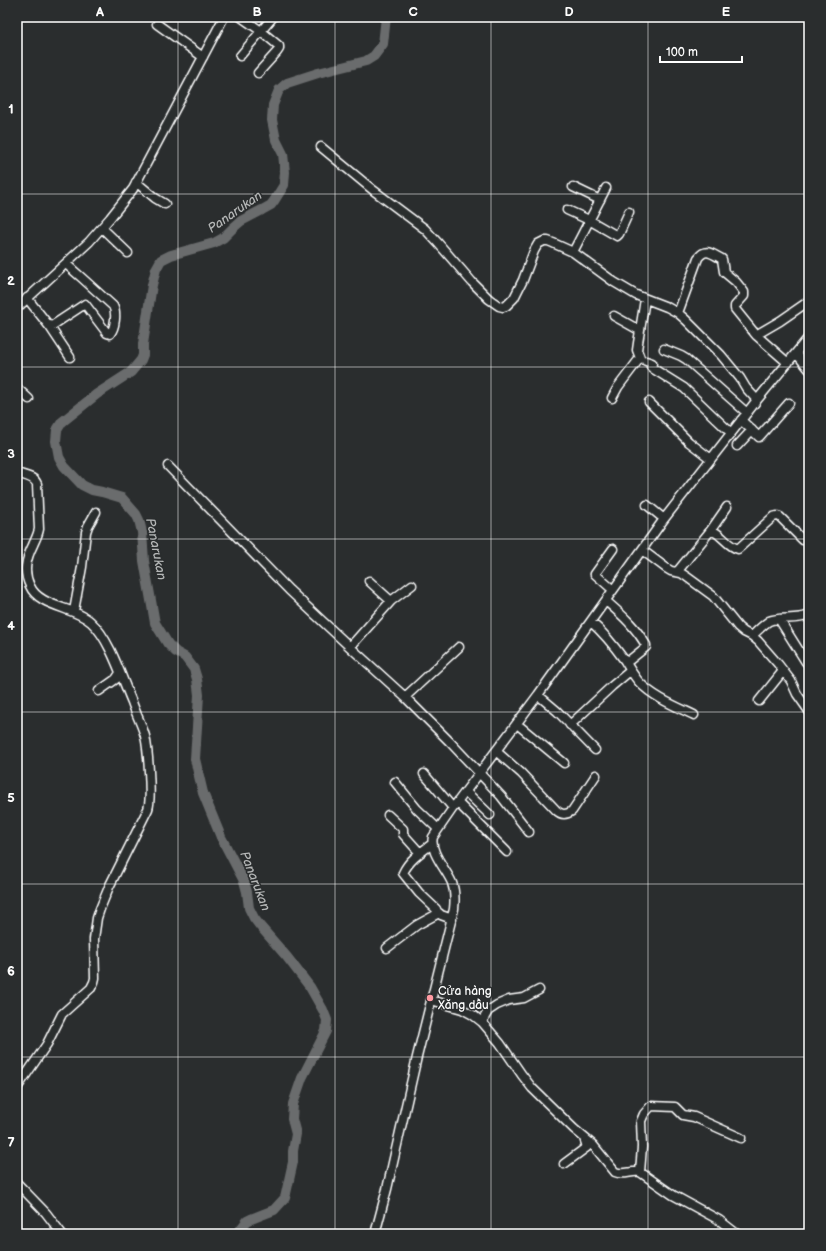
<svg xmlns="http://www.w3.org/2000/svg" width="826" height="1251" viewBox="0 0 826 1251" font-family="'Balsamiq Sans',sans-serif">
<rect width="100%" height="100%" fill="#2a2d2e"/>
<filter id="ink" filterUnits="userSpaceOnUse"><feTurbulence type="fractalNoise" baseFrequency=".025" numOctaves="2"/><feDisplacementMap in="SourceGraphic" scale="8" xChannelSelector="R" yChannelSelector="G"/><feConvolveMatrix kernelMatrix="1 2 1 2 8 2 1 2 1" color-interpolation-filters="sRGB"/></filter>
<g filter="url(#ink)">
<g fill="none" stroke-linecap="round" stroke-linejoin="round">
<path stroke="#6a6c6d" stroke-width="10" d="M239 1234 240 1230 247 1221 251 1219 274 1210 285 1198 293 1162V1151L296 1134 292 1119 293 1104 302 1078 326 1031 327 1020 323 1010 310 987 287 957 260 926 254 918 249 908 247 892 244 881 221 837 203 793 195 759 199 695 197 679 194 669 185 657 176 652 168 644 155 623 144 561 142 532 139 520 136 514 122 498 102 492 92 490 82 485 64 466 59 457 56 441 57 430 62 422 97 394 131 372 141 360 143 355V344L152 285 156 269 161 260 171 255 214 243 223 238 233 228 241 221 262 210 271 205 274 201 284 185 285 172 283 154 276 140 272 120 273 105 279 90 287 83 318 73 366 61 374 56 383 44 386 17"/>
<defs>
<path id="minor" d="M241 17 261 31 279 46V49L277 52 258 73
M157 24 203 57
M240 56 273 17
M321 147 373 190 425 229 438 243 472 282 489 299 499 306 503 307 506 306 514 298 523 280 534 251 538 244 544 241H548L553 243 573 252 614 282 636 295 667 307 678 313 686 320 721 355 740 378 746 388 757 400
M136 182 155 198 165 204
M573 187 600 200
M567 210 589 220 617 236 619 234 629 212
M102 228 128 253
M573 252 606 188
M27 298 50 327 70 357
M17 308 89 242 110 218 133 189 224 17
M678 313 698 258C706 247 712 254 722 259L724 272 736 282 744 292V296L735 306V309L756 335 788 363
M614 316 639 330
M50 327 85 304 107 333 110 334C115 328 117 313 113 306L82 278 66 264
M756 335 780 321 809 301
M664 349 681 356 686 359 747 413
M796 353 809 369
M646 361 652 363 651 367 652 368 684 388 731 433
M17 388 29 399
M612 398 618 387 640 358 637 350 638 343 645 299
M649 402 689 442 711 459
M741 420 759 437 789 403
M737 446 752 430
M168 466 289 590 350 647
M17 473C24 476 34 476 37 484L39 529C38 535 35 540 33 545 26 559 23 572 30 586 39 607 75 607 91 622 110 639 122 679 132 702 136 714 142 725 145 736 148 749 152 798 148 809L109 887 100 909 97 918 94 939 95 978 94 982 91 988 62 1014 47 1044 17 1088
M647 505 664 519
M711 530 727 507
M642 550 666 568 671 571 681 573 687 577 713 596 738 627 744 632 752 636 758 641 778 664 791 681 797 694 809 711
M677 572 711 530C722 534 727 546 738 549L773 517 777 516 780 517 803 540
M369 581 391 601
M412 585 391 601 350 647 405 697 449 741 501 796 529 832
M613 590 595 574 613 549
M606 601C622 615 635 626 646 645V647L626 663
M74 611 82 567 86 532 88 526 96 512
M779 619 806 662
M591 622C604 633 615 647 625 661 629 668 633 675 639 682 653 697 675 706 694 715
M752 636C757 631 763 625 769 621 780 616 796 621 809 615
M99 691 116 679 120 673
M538 695 557 711 595 750
M405 697 459 647
M759 701 783 671
M517 724 564 763
M570 725 612 686 630 671
M497 752 521 773 556 810C561 815 566 815 572 811L596 775
M424 774 453 808
M395 782 417 809 438 829
M466 792 490 815
M458 803 507 852
M388 815 403 829V834L420 853
M432 844C421 852 409 860 403 873L419 893 436 909
M387 948 417 925 439 913 441 915 452 919
M431 1000 462 1009 473 1015 482 1022 500 1043 522 1075 532 1088 574 1129 593 1145 615 1172C624 1176 632 1170 640 1172L673 1195 719 1220 737 1234
M482 1022 488 1011 497 1005 509 1000 524 998 539 990
M564 1164 587 1147 584 1138
M640 1172 642 1147 641 1121 644 1114 651 1106 675 1107 683 1115 694 1117 741 1138
M17 1183 46 1213 62 1234
M375 1234 387 1189 417 1057 454 909C455 900 455 891 452 883 447 870 429 852 433 837L453 808 538 695 664 519 757 400 809 337"/>
</defs>
<use href="#minor" stroke="#fff" stroke-width="11"/>
<use href="#minor" stroke="#2a2d2e" stroke-width="8"/>
</g>
</g>
<path fill="none" stroke="#fff" stroke-width="1" stroke-opacity="0.55" d="M178 17V1234M335 17V1234M491 17V1234M648 17V1234M17 194H809M17 367H809M17 539H809M17 712H809M17 884H809M17 1057H809"/>
<circle fill="#ff9aa2" stroke="#2a2d2e" stroke-width="1.5" cx="430" cy="998" r="4"/>
<g text-anchor="middle" dominant-baseline="central" stroke-width="3" stroke-linejoin="round" paint-order="stroke">
<g font-size="12" fill="#fff" stroke="#2a2d2e" text-anchor="start">
<text x="438" y="991">Cửa hàng<tspan x="438" dy="14">Xăng dầu</tspan></text>
</g>
<g font-size="13" font-style="italic" fill="#b4b6b6" stroke="#2a2d2e">
<text transform="translate(235 212) rotate(-35)">Panarukan</text>
<text transform="translate(156 549) rotate(79)">Panarukan</text>
<text transform="translate(255 881) rotate(69)">Panarukan</text>
</g>
</g>
<rect width="826" height="1251" fill="none" stroke="#2a2d2e" stroke-width="44"/>
<path d="M660 56v6h82v-6" fill="none" stroke="#ffffff" stroke-width="2"/>
<text x="666" y="56" font-size="12" fill="#ffffff" stroke="#2a2d2e" stroke-width="3" paint-order="stroke">100 m</text>
<rect x="22" y="22" width="782" height="1207" fill="none" stroke="#fff" stroke-width="1.5"/>
<g font-size="13" text-anchor="middle" font-weight="bold" fill="#fff">
<text x="100" y="16">A</text>
<text x="257" y="16">B</text>
<text x="413" y="16">C</text>
<text x="569" y="16">D</text>
<text x="726" y="16">E</text>
<text x="11" y="113">1</text>
<text x="11" y="285">2</text>
<text x="11" y="458">3</text>
<text x="11" y="630">4</text>
<text x="11" y="802">5</text>
<text x="11" y="975">6</text>
<text x="11" y="1147">7</text>
</g>
</svg>
